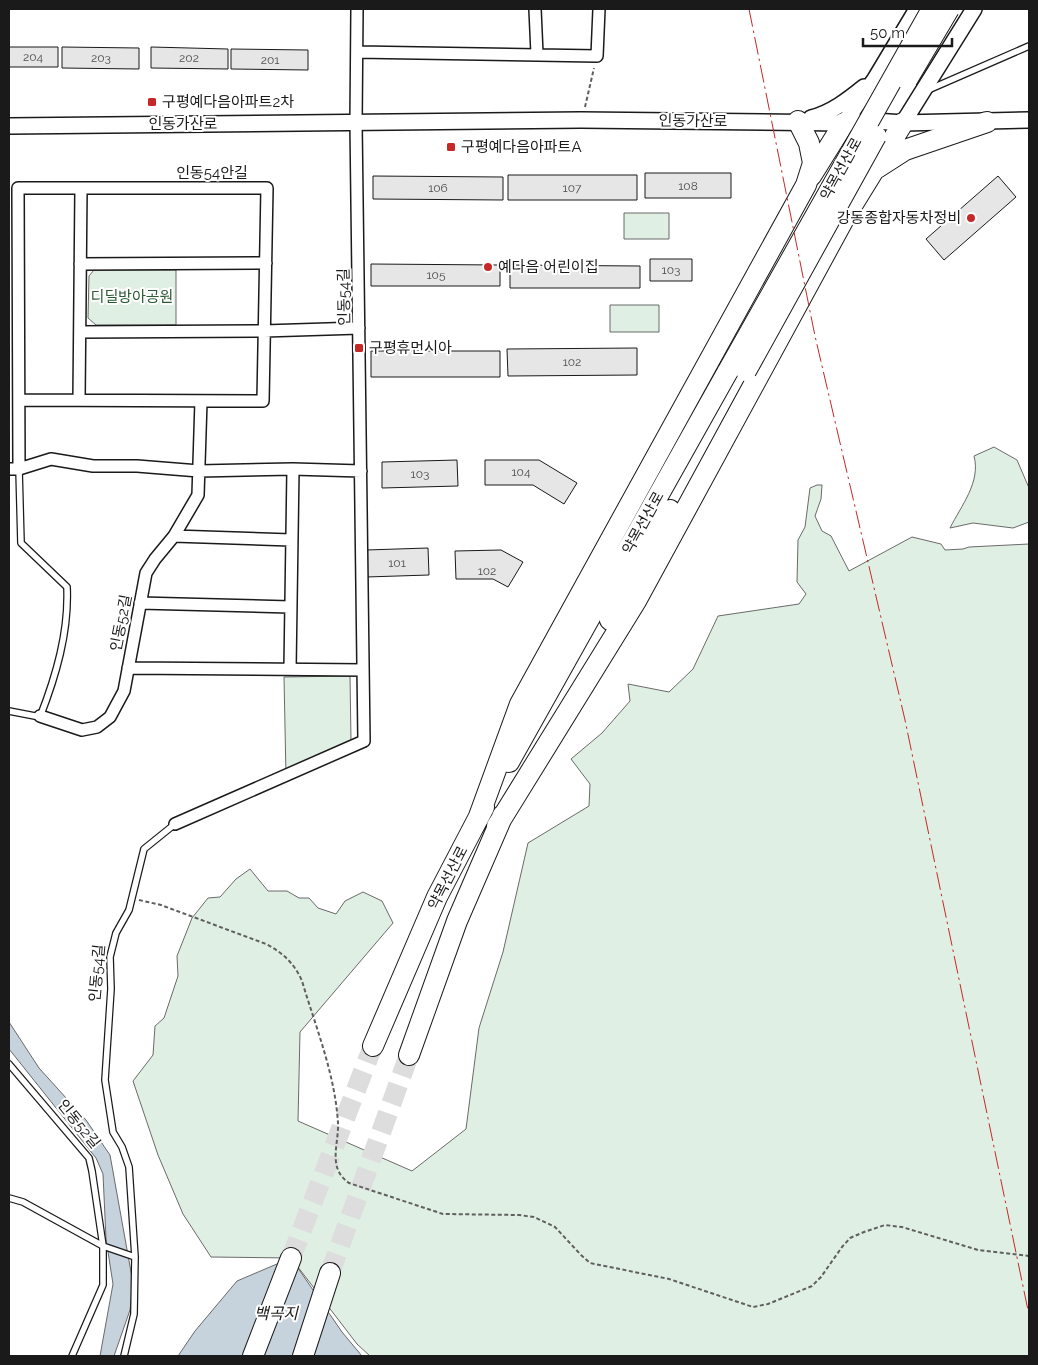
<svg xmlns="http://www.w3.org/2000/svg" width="1038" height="1365" viewBox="0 0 1038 1365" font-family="Raleway,'Noto Sans KR',sans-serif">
<rect width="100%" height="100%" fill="#fff"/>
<path fill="#e0efe3" stroke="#6a6a6a" d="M624 213H669V239H624Z
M94 270H176V325H96L88 318 89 276Z
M610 305H659V332H610Z
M994 447 1017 460 1029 488V522L1013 528 973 523 950 528C961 506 981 482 974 456Z
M817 485H822L821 499 815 516 822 531 831 536 849 571 912 537 941 544 945 550 963 549 969 547 1029 544V1356H370L357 1344 291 1258 211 1257 183 1214 158 1155 133 1081 153 1055 155 1026 164 1018 178 976 177 956 192 918 208 898 220 897 236 879 250 869 268 891H287L299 898H309L318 908 336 914 345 901 363 892 382 901 393 923 300 1032 298 1121 412 1171 466 1129 479 1028 503 952 528 843 589 806 590 784 571 759 602 733 630 701 628 684 669 692 693 669 718 616 799 604 806 594 797 582 798 540 805 527 810 488Z
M350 676 351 741 286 776 284 677Z"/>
<path fill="#c6d2dc" stroke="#6a6a6a" d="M9 1022 39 1068 86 1120 110 1155 133 1283 130 1310 114 1356H100L113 1284 106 1239 103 1174 96 1158 9 1049Z
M291 1258 342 1332 362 1356H178L195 1331 237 1281Z"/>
<path fill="#e6e6e6" stroke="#1a1a1a" d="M9 47H58V67H9Z
M62 47 139 48V69L62 68Z
M151 47 228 49V69L151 68Z
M231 49 308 50V70L231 69Z
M645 173H731V198H645Z
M508 175H637V200H508Z
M373 176 503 177V200L373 199Z
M998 176 1016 197 944 260 926 239Z
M650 259H692V281H650Z
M371 264 500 265V286H371Z
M510 265 640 266V288H510Z
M637 348V375L508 376 507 349Z
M371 351H500V377H371Z
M457 460 458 486 382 488V462Z
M485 460H539L577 483 564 504 533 485H485Z
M428 548 429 575 366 577V550Z
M501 550 523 562 508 587 493 579H456L455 551Z"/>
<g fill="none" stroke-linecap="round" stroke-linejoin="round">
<path stroke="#ddd" stroke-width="20" stroke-dasharray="20 10" stroke-linecap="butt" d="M291 1258 373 1046
M330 1273 409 1055"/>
<defs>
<path id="lane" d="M928 90 1029 46
M9 711 40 717C56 676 69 632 67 587L21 543 19 469
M9 1064 89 1158 92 1171 103 1246V1285L72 1356
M9 1198 23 1202 103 1246 135 1257
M124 1356 134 1314 135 1257 129 1167 122 1147 113 1132 105 1080 111 989 110 957 116 933 129 910 144 849 175 824"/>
<path id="street" d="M535 9 537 54
M357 52 597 56 599 9
M80 264 266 263
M80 332 264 331 359 328
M19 400 263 401 267 188H18L19 469
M79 400 81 188
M9 469H19L51 459 93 466H137L199 471 293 469 361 471
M174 536 291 540
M140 603 290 607
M128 668 363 670
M290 669 293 469
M40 716 82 730 97 727 110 717 124 691 146 573 155 559 174 536 198 495 201 401
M175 824 364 741 356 123 357 9"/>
<path id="secondary" d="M811 118C831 113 848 100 864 87
M844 123 875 79 917 9
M903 123 974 9
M9 126 581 120 844 123 875 121 903 123 1029 120"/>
<path id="highway" d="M877 168 905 150 987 122
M811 176 844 123
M610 620 670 510
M509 762 728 371
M478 819 520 704 806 185 813 163 809 143 798 121
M497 826 636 601 845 217 903 123
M373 1046 437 897 484 807
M409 1055 457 921 503 815
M253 1356 291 1258
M303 1356 330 1273"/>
</defs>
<use href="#lane" stroke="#1a1a1a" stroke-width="8"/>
<use href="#street" stroke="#1a1a1a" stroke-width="14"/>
<use href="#secondary" stroke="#1a1a1a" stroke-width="18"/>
<use href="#highway" stroke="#1a1a1a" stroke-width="22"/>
<path stroke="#5f5f5f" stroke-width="2" stroke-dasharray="4 2.5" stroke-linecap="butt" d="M585 107 594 68
M139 900 161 905 266 944C282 952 295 964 302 981 316 1028 335 1074 338 1123 339 1144 327 1168 349 1183L443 1214 519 1215 534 1217 555 1227 581 1255 590 1263 669 1279 753 1307 768 1304 812 1286 821 1277 842 1247 850 1238 864 1232 885 1225 902 1227 978 1250 1029 1256"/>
<use href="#lane" stroke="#fff" stroke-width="5.5"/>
<use href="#street" stroke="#fff" stroke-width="11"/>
<use href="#secondary" stroke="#fff" stroke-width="15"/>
<use href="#highway" stroke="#fff" stroke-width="20"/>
<defs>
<path id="highway-bridge" d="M907 80 949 9
M728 371 932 9
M746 371 876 136"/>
</defs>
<use href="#highway-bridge" stroke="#1a1a1a" stroke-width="22" stroke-linecap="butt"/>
<use href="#highway-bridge" stroke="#fff" stroke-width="20"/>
<path stroke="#c62828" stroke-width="1" stroke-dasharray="18 4 2.5 4" stroke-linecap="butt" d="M749 9 815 336 905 720 1029 1315"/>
</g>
<g fill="#c62828" stroke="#fff" stroke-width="2">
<rect x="147" y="97" width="10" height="10" rx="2.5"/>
<rect x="446" y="142" width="10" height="10" rx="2.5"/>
<circle cx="971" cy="218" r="5"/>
<circle cx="488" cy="267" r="5"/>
<rect x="354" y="343" width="10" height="10" rx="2.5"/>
</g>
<g text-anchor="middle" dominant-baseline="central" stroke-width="4" stroke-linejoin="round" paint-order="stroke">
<g font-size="12" fill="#4d4d4d">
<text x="33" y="57">204</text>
<text x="101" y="58">203</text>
<text x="189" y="58">202</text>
<text x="270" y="60">201</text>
<text x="688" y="186">108</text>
<text x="438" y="188">106</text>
<text x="572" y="188">107</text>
<text x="671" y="270">103</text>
<text x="436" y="275">105</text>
<text x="572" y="362">102</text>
<text x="521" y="472">104</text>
<text x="420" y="474">103</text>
<text x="397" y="563">101</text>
<text x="487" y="571">102</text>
</g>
<g font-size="15" fill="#1a1a1a" stroke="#fff" text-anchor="start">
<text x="162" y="102">구평예다음아파트2차</text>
<text x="461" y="147">구평예다음아파트A</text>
<text x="961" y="218" text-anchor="end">강동종합자동차정비</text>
<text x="498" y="267">예다음 어린이집</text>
<text x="369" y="348">구평휴먼시아</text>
</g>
<g font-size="15" fill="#1a1a1a" stroke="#fff">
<text transform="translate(693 121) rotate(1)">인동가산로</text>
<text x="183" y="124">인동가산로</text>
<text transform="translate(841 169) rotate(-61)">약목선산로</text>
<text x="212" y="173">인동54안길</text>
<text transform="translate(344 297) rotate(-91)">인동54길</text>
<text transform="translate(643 523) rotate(-61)">약목선산로</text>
<text transform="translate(121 623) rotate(-79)">인동52길</text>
<text transform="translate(448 878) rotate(-63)">약목선산로</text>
<text transform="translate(97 973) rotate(-85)">인동54길</text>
<text transform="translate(79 1124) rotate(51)">인동52길</text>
</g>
<g font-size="15" fill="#2b5a34" stroke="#fff">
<text x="132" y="297">디딜방아공원</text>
</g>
<g font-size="16" font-style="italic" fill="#1a1a1a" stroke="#fff">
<text x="276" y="1313">백곡지</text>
</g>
</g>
<rect width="1038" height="1365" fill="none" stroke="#1a1a1a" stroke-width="20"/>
<path d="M863 38v8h89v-8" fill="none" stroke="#1a1a1a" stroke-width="2.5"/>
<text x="870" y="38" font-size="15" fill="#1a1a1a" stroke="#ffffff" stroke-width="4" paint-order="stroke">50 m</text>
</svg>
